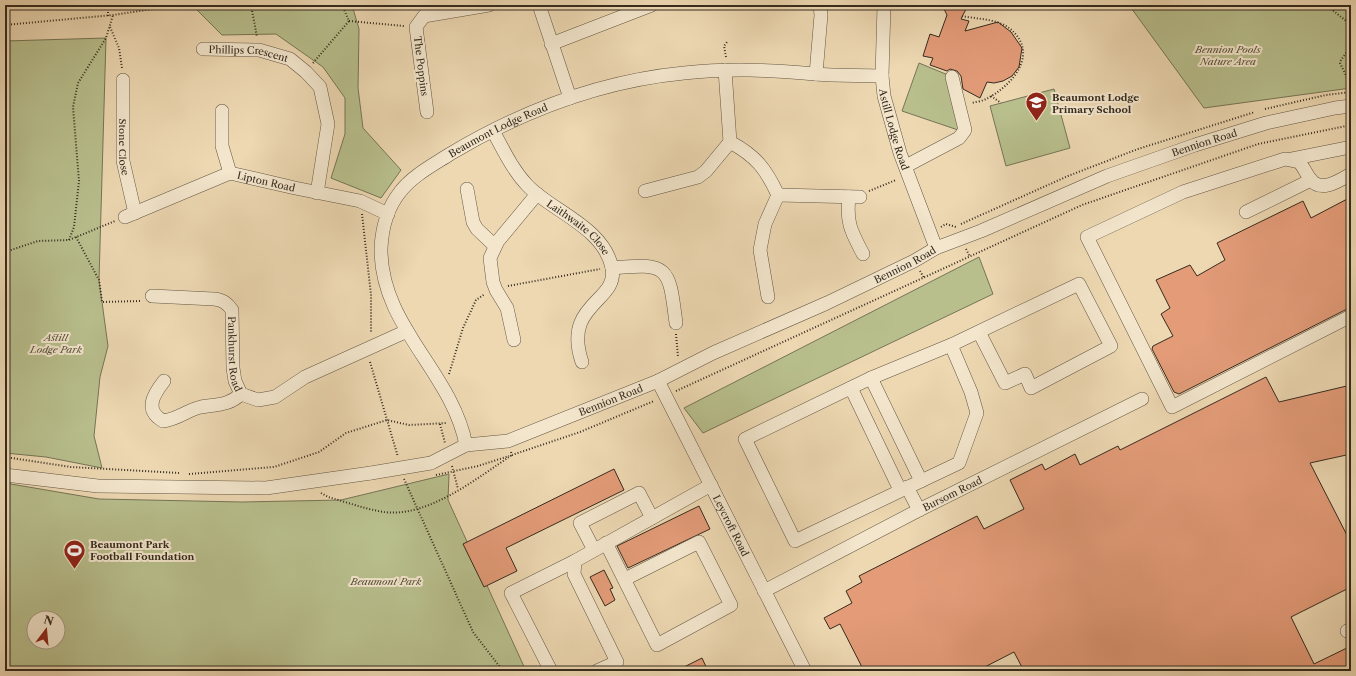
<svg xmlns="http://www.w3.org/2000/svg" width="1356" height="676" viewBox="0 0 1356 676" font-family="'Libre Caslon Text',serif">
<rect width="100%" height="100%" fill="#edd8b2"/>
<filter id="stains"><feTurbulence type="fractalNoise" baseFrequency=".005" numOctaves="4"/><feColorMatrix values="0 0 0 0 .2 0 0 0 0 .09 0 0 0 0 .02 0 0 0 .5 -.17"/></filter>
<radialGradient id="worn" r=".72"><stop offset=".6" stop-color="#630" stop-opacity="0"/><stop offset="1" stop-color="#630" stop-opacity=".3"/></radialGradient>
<path fill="#b8bf8d" stroke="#767556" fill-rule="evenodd" d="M213 5H352L359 29 358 88 363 128 401 170 381 198 331 178 345 134V98L323 67 276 34 222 35 195 8Z
M1129 5H1351V88L1204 108Z
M106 38 99 280 108 346 100 377 94 436 102 468 46 457 5 453V41Z
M919 63 948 75 959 118 958 130 902 111Z
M1054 89 1070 148 1006 166 990 106Z
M979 257 993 294 703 433 684 408Z
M449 474 448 500 526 671H5V483L99 499 242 502 341 500ZM34 618H58V642H34Z"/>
<path fill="#e39b78" stroke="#352b1e" d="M942 5H968L961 19 969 21 965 31 998 22 1011 32 1022 48 1019 67 1012 76 1003 81 994 83 987 82 980 98 963 89 961 76 957 71 950 69 947 71 930 65 933 58 923 56 930 34 939 37 947 15Z
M1351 197V307L1179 394 1174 392 1152 349 1153 346 1173 336 1161 314 1170 308 1156 280 1190 265 1197 276 1225 260 1217 243 1303 201 1311 218Z
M1266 377 1279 402 1351 385V454L1310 463 1351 543V587L1291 617 1314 664 1351 646V671H1024L1014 652 977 671H864L840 624 830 629 824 618 852 603 846 591 862 582 859 576 977 516 984 529 1024 509 1010 480 1042 464 1045 470 1075 454 1080 465 1118 446 1120 450Z
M614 469 624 490 506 548 517 571 484 587 463 544Z
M699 506 710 529 628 568 617 546Z
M604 570 613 588 610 589 615 600 605 606 590 577Z
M702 658 708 671H676Z"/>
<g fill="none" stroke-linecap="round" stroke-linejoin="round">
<defs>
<g id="minor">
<path d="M539 5 570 98"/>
<path id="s1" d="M884 5 882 76 884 96 900 153 936 248"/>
<path d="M551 44 652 5"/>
<path id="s2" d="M203 49 259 50 290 59 306 72 320 87 328 124 317 193"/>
<path d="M725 70 730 142C756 156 766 169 778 195L765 224 760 250 768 297"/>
<path d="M816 74 821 15 820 5"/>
<path id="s3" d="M123 80V161L135 213"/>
<path d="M222 111V146L230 173"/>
<path d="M427 112 416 27 424 16 489 5"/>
<path id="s4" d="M493 131C503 149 512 169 527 185 551 211 604 227 612 268 619 302 562 303 582 362"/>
<path d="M1291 159 1351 147"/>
<path d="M906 166 959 138 965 130 952 77"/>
<path d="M1351 174C1340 180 1322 193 1311 180 1306 174 1304 167 1299 162L1285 159 1183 192 1087 237 1172 407 1351 316"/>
<path d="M467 189 473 222 477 229 495 246"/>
<path d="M645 191 698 177 706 171 730 142"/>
<path d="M778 195 860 197"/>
<path d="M849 197C846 223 851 231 863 254"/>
<path d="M1246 212 1311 180"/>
<path id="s5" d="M125 217 230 173 295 188 360 201 388 214"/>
<path d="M612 268C670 262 669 268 676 323"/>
<path id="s6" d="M152 296 214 299C223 300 227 303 232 310L233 368 235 381 241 394 258 400 275 397 305 377 407 331"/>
<path d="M514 340 507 308 496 290 493 282 490 258 498 241 537 194"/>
<path d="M951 345 1079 284 1111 346 1031 388 1025 374 1005 383 979 332"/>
<path d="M871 378 921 481 795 541 745 439Z"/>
<path d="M871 378 951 345 971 392 977 413 959 463 921 481"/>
<path d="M164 381C153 395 144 410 163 421 179 419 187 410 201 407 217 404 228 406 241 394"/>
<path id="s7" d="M658 381 805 671"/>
<path d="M851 388 900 490"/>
<path id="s8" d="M466 445C452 372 380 326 381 248 382 228 388 207 400 192 412 176 433 165 450 154 522 111 601 81 684 73 729 68 770 70 815 74 837 76 860 75 882 76"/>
<path id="s9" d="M431 463 466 445 508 441 658 381 713 353 827 303 914 261 936 248 981 231 1107 176 1195 145 1266 123 1335 108 1351 106"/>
<path d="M5 475 98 486 266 488 371 473"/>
<path d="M907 487 919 510"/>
<path d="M606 543 657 645 731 605 699 542 625 579"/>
<path d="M594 550 580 523 639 493 652 518"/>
<path d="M575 561 574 574 617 662 597 671"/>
<path id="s10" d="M764 591 919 510 1142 399"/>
<path d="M1347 631 1351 629"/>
<path d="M551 671 511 593 575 561 711 485"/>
</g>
</defs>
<use href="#minor" stroke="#635643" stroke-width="14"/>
<path stroke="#352b1e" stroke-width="2" stroke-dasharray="1 2" stroke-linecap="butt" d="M251 5 257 37
M1326 5 1350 24
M1350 5C1350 17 1351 39 1347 50 1346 55 1341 58 1340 63L1351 86
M108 16V5
M962 16C977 19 997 19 1009 28 1040 52 1014 84 988 98 983 101 976 102 971 103
M349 21 404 26
M5 25 113 15 179 5
M110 27 119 48 122 68
M726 57 724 46 727 42
M313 63 349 21 342 5
M991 96 1001 103
M1265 109 1326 95 1351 92
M869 191 896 180
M362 214 371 295V333
M961 224 1068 176 1138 149 1255 112
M941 227 946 224 956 227
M76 237 99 280 102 302 141 301
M69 240 74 227 79 181 73 107 78 83 106 38 113 15
M966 249 970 257
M5 252 38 241 69 240 115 221
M920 271 924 278
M508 286 600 269
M676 334 678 357
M370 362 398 457
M449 374 463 328 476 300 485 294
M676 391 1082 205 1258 144 1351 125
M440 424 445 443
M511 452 512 455 580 432 654 401
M5 457 71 467 179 473
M452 466 458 489
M189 474 274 467 319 452 346 433 387 420 409 425 447 423
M436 475 478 466 509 456
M404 479 473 632 503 671
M321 493 328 497C346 502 365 509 384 512 428 518 477 478 512 455"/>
<use href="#minor" stroke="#f3e6cd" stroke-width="13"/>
<defs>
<path id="minor-bridge" d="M371 473 431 463"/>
</defs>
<use href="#minor-bridge" stroke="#635643" stroke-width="14" stroke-linecap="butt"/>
<use href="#minor-bridge" stroke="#f3e6cd" stroke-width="13"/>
</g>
<defs>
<symbol id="school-pin" viewBox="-11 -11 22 30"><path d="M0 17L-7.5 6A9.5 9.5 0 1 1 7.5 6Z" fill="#8f2418" stroke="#f3e6cd"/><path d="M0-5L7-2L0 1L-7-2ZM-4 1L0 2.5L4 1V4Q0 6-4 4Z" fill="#fff"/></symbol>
<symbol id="stadium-pin" viewBox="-11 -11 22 30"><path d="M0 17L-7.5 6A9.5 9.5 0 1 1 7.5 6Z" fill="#8f2418" stroke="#f3e6cd"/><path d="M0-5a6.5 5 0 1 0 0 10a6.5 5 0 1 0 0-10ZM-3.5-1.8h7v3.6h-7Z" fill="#fff"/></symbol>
</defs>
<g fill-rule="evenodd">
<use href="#school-pin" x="1024" y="90" width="25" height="34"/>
<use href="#stadium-pin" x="62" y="538" width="25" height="34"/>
</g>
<g text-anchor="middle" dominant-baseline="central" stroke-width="4" stroke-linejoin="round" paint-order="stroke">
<g font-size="10" font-style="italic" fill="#56503a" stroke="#f3e6cd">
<text x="1228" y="49">Bennion Pools<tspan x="1228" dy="12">Nature Area</tspan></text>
<text x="56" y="337">Astill<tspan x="56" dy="12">Lodge Park</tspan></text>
<text x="386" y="581">Beaumont Park</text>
</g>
<g font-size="10" fill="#352b1e" stroke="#f3e6cd">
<text stroke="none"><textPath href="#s2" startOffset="46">Phillips Crescent</textPath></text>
<text transform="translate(421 66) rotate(83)">The Poppins</text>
<text stroke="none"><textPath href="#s1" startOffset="126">Astill Lodge Road</textPath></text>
<text stroke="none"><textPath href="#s8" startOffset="394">Beaumont Lodge Road</textPath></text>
<text stroke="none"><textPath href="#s9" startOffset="840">Bennion Road</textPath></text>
<text stroke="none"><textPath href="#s3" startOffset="67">Stone Close</textPath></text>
<text stroke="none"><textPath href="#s5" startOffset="151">Lipton Road</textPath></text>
<text stroke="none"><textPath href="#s4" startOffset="131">Laithwaite Close</textPath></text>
<text stroke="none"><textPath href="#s9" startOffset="516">Bennion Road</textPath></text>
<text stroke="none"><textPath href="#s6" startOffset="128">Pankhurst Road</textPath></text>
<text stroke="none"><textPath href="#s9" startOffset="192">Bennion Road</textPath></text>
<text stroke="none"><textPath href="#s10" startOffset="212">Bursom Road</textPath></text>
<text stroke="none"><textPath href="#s7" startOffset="162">Leycroft Road</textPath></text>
</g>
<g font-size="10" font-weight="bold" fill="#352b1e" stroke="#f3e6cd" text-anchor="start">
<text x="1052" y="97">Beaumont Lodge<tspan x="1052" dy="12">Primary School</tspan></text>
<text x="90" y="544">Beaumont Park<tspan x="90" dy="12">Football Foundation</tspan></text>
</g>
</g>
<rect width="1356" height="676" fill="none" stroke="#edd8b2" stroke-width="20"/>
<rect x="6" y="6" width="1344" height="664" fill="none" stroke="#352b1e" stroke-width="2"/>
<rect x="10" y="10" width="1336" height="656" fill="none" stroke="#352b1e"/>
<g transform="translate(46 630) rotate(16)"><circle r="19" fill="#f3e6cd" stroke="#a79b87"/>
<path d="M0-3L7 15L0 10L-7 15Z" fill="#8f2418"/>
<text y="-6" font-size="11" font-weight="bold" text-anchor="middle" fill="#352b1e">N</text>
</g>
<rect width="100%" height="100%" filter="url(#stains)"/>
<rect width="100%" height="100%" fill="url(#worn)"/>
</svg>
